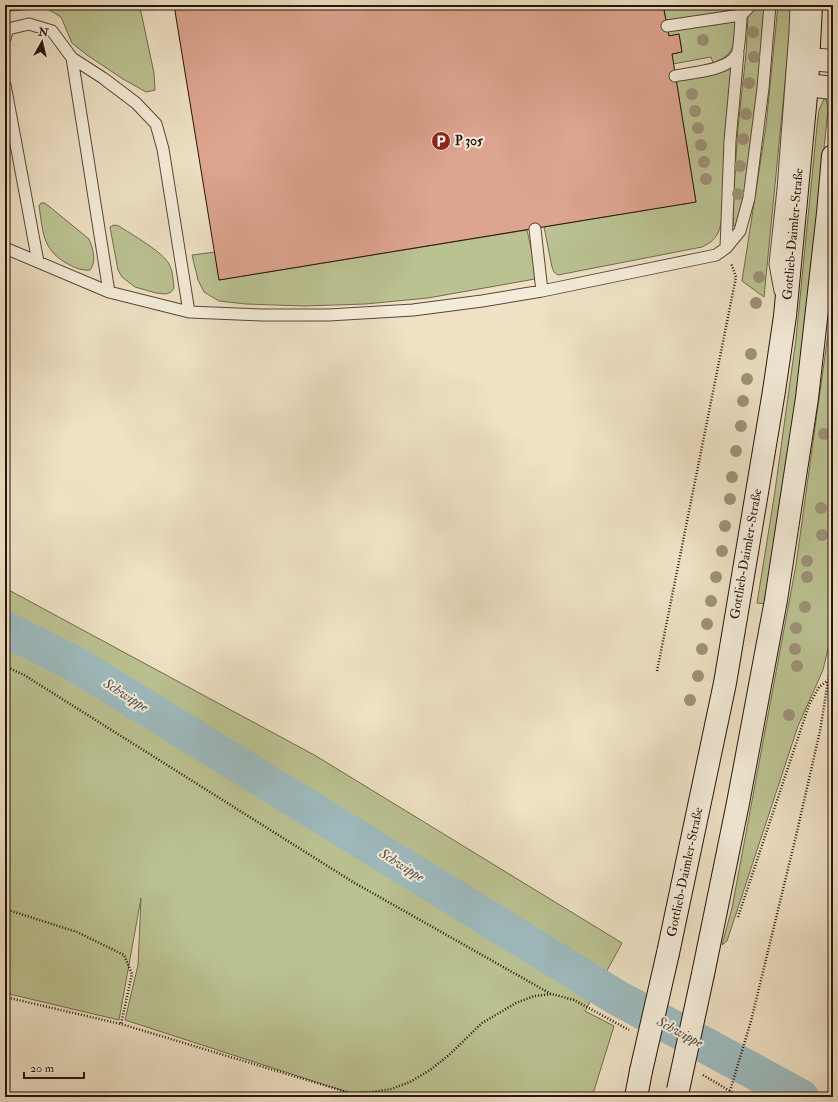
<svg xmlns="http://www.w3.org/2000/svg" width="838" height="1102" viewBox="0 0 838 1102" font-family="'IM FELL Double Pica',serif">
<rect width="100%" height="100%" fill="#eee1c4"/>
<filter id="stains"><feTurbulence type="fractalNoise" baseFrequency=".005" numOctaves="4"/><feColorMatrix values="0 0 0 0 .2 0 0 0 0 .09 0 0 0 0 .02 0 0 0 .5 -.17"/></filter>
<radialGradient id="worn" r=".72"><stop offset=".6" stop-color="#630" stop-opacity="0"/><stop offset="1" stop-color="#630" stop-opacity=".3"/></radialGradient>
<path fill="#bbc292" stroke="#726b4e" d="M10 5H137L141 12 154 73 155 90 146 92 123 79 87 55 72 43 61 17 46 8 11 11Z
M663 5H738V7C716 16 689 17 666 20Z
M760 5H766L761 63 746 186 737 221 735 226H733L734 188 738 127 746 54 748 16Z
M778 5H791L789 42 764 297 742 281 766 126Z
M734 20 737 22C734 44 736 54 713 63L711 57 673 64 672 54 682 52 679 34 669 36 668 31Z
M731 68 722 216C720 232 717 240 702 247L558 275 554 272 552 267 544 227 696 202 676 80 724 71Z
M824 99H826L828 109C823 156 819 203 814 251 802 369 784 486 766 604L757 603 774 498 796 339 817 126 819 110Z
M41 203H45L89 239C93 249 97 261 90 270 80 271 74 267 66 263 42 249 43 231 39 206Z
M114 225 119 226C131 234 163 252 169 264 173 271 173 280 174 288L171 292 166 294 156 293 135 287 122 277 118 270 110 227Z
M527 230 537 275 535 279 428 298 365 304 304 306 246 304 219 301 204 292 198 280 192 255 215 252 219 280Z
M833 298 832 632 823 670 798 726 727 941 722 945 732 908 796 565Z
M5 588 316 756 622 943 585 1011 614 1026 592 1097H357L350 1093 125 1020 138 965 141 898 119 1020 5 993Z"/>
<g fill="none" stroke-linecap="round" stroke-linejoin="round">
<path stroke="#9ebbbf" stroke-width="36" d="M5 629 75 664 616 997 801 1097"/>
</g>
<path fill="#dda48f" stroke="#28140a" d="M174 5H663L669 36 679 34 682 52 672 54 696 202 219 280Z"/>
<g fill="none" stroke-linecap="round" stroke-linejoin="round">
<defs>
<path id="lane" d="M667 26 741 15 751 5
M5 38 8 29 29 24 52 31 72 58 109 292
M72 58 103 78 136 103 156 124 163 149 189 312
M675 76C693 72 728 71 737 54 740 49 741 13 742 5
M5 85 38 262
M535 229 542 291
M5 248 109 292 189 312 263 315H329L413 310 482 301 542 291 716 255 726 248 740 231 749 198 763 88 770 5
M726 248 730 141 738 53
M780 291 775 264 783 189 795 32 796 5"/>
<path id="street" d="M808 59 833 61
M807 85 833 88"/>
<path id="secondary" d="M668 953 725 683 774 391 785 316 807 85 811 5
M703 974 738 803 776 600 807 398 828 213 833 156
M636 1097 641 1071"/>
</defs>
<use href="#lane" stroke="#5a4738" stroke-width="13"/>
<use href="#street" stroke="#5a4738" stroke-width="24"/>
<use href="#secondary" stroke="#28140a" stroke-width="24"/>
<path stroke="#28140a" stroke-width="2.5" stroke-dasharray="1 2" stroke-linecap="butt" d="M5 666 24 675 353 882 551 994
M657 671 736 277 731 263
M5 909 77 932 124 955 132 974 121 1024
M738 917 809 705 819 687 827 681
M5 997 121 1024 350 1093 372 1092 391 1089 410 1082 430 1070 449 1055 482 1023 516 1003 534 996 552 994 574 1000 629 1030
M703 1075 740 1097
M730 1091 751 1021 796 836 820 731 833 650"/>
<use href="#lane" stroke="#f4ecd9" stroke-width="11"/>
<use href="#street" stroke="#f4ecd9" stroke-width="22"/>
<use href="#secondary" stroke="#f4ecd9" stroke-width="22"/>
<defs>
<path id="secondary-bridge" d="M641 1071 668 953
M678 1090 703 974"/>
</defs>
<use href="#secondary-bridge" stroke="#28140a" stroke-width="24" stroke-linecap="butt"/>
<use href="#secondary-bridge" stroke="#f4ecd9" stroke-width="22"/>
</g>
<g fill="#9d9278">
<circle cx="753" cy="32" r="6"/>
<circle cx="703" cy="40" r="6"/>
<circle cx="754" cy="57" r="6"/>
<circle cx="749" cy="83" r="6"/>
<circle cx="692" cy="94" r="6"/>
<circle cx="695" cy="111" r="6"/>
<circle cx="746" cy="114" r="6"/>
<circle cx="698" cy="128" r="6"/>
<circle cx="743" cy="139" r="6"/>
<circle cx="701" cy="145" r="6"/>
<circle cx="704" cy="162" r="6"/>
<circle cx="740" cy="166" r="6"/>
<circle cx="706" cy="179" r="6"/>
<circle cx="738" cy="194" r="6"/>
<circle cx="759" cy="277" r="6"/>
<circle cx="756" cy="303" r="6"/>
<circle cx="751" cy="354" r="6"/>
<circle cx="747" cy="379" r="6"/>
<circle cx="743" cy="401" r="6"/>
<circle cx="741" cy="426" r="6"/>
<circle cx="824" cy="434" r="6"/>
<circle cx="736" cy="451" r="6"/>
<circle cx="732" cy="477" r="6"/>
<circle cx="730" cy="499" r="6"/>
<circle cx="821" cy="508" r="6"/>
<circle cx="725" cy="526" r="6"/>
<circle cx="822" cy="535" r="6"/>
<circle cx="722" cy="551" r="6"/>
<circle cx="807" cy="561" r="6"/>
<circle cx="716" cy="577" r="6"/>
<circle cx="807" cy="577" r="6"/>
<circle cx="711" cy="601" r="6"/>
<circle cx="805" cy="607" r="6"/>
<circle cx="707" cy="624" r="6"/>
<circle cx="796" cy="628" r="6"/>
<circle cx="702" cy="649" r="6"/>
<circle cx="795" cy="649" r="6"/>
<circle cx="797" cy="666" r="6"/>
<circle cx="698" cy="676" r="6"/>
<circle cx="690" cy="700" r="6"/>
<circle cx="789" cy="715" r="6"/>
</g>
<defs>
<symbol id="parking-disc" viewBox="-11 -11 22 22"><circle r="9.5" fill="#8f2418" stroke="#f4ecd9"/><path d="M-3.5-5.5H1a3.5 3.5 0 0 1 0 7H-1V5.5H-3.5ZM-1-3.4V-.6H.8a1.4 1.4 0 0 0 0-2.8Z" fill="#fff"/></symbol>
</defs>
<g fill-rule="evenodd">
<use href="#parking-disc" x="430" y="130" width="22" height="22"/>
</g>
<g text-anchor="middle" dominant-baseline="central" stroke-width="4" stroke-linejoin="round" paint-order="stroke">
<g font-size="13" font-weight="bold" fill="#28140a" stroke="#f4ecd9" text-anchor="start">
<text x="455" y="141">P 305</text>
</g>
<g font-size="13" fill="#28140a" stroke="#f4ecd9">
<text transform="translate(793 234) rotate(-85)">Gottlieb-Daimler-Straße</text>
<text transform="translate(746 554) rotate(-80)">Gottlieb-Daimler-Straße</text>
<text transform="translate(685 872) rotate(-78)">Gottlieb-Daimler-Straße</text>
</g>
<g font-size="14" font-style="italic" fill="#514e49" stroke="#f4ecd9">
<text transform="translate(126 695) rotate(32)">Schwippe</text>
<text transform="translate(402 865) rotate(32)">Schwippe</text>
<text transform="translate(680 1032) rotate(28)">Schwippe</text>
</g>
</g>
<rect width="838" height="1102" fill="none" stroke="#eee1c4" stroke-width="20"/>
<rect x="6" y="6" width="826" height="1090" fill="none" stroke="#28140a" stroke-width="2"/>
<rect x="10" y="10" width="818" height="1082" fill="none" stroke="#28140a"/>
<g transform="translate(42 42) rotate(8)" stroke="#f4ecd9" stroke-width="3" paint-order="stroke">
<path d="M0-3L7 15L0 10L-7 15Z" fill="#28140a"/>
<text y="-6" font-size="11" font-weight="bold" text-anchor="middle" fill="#28140a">N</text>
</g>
<path d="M24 1072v6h60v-6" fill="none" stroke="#28140a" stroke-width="2"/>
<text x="30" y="1072" font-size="12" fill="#28140a" stroke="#f4ecd9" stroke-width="3" paint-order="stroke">20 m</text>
<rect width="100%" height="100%" filter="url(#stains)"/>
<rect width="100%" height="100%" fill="url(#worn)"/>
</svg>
